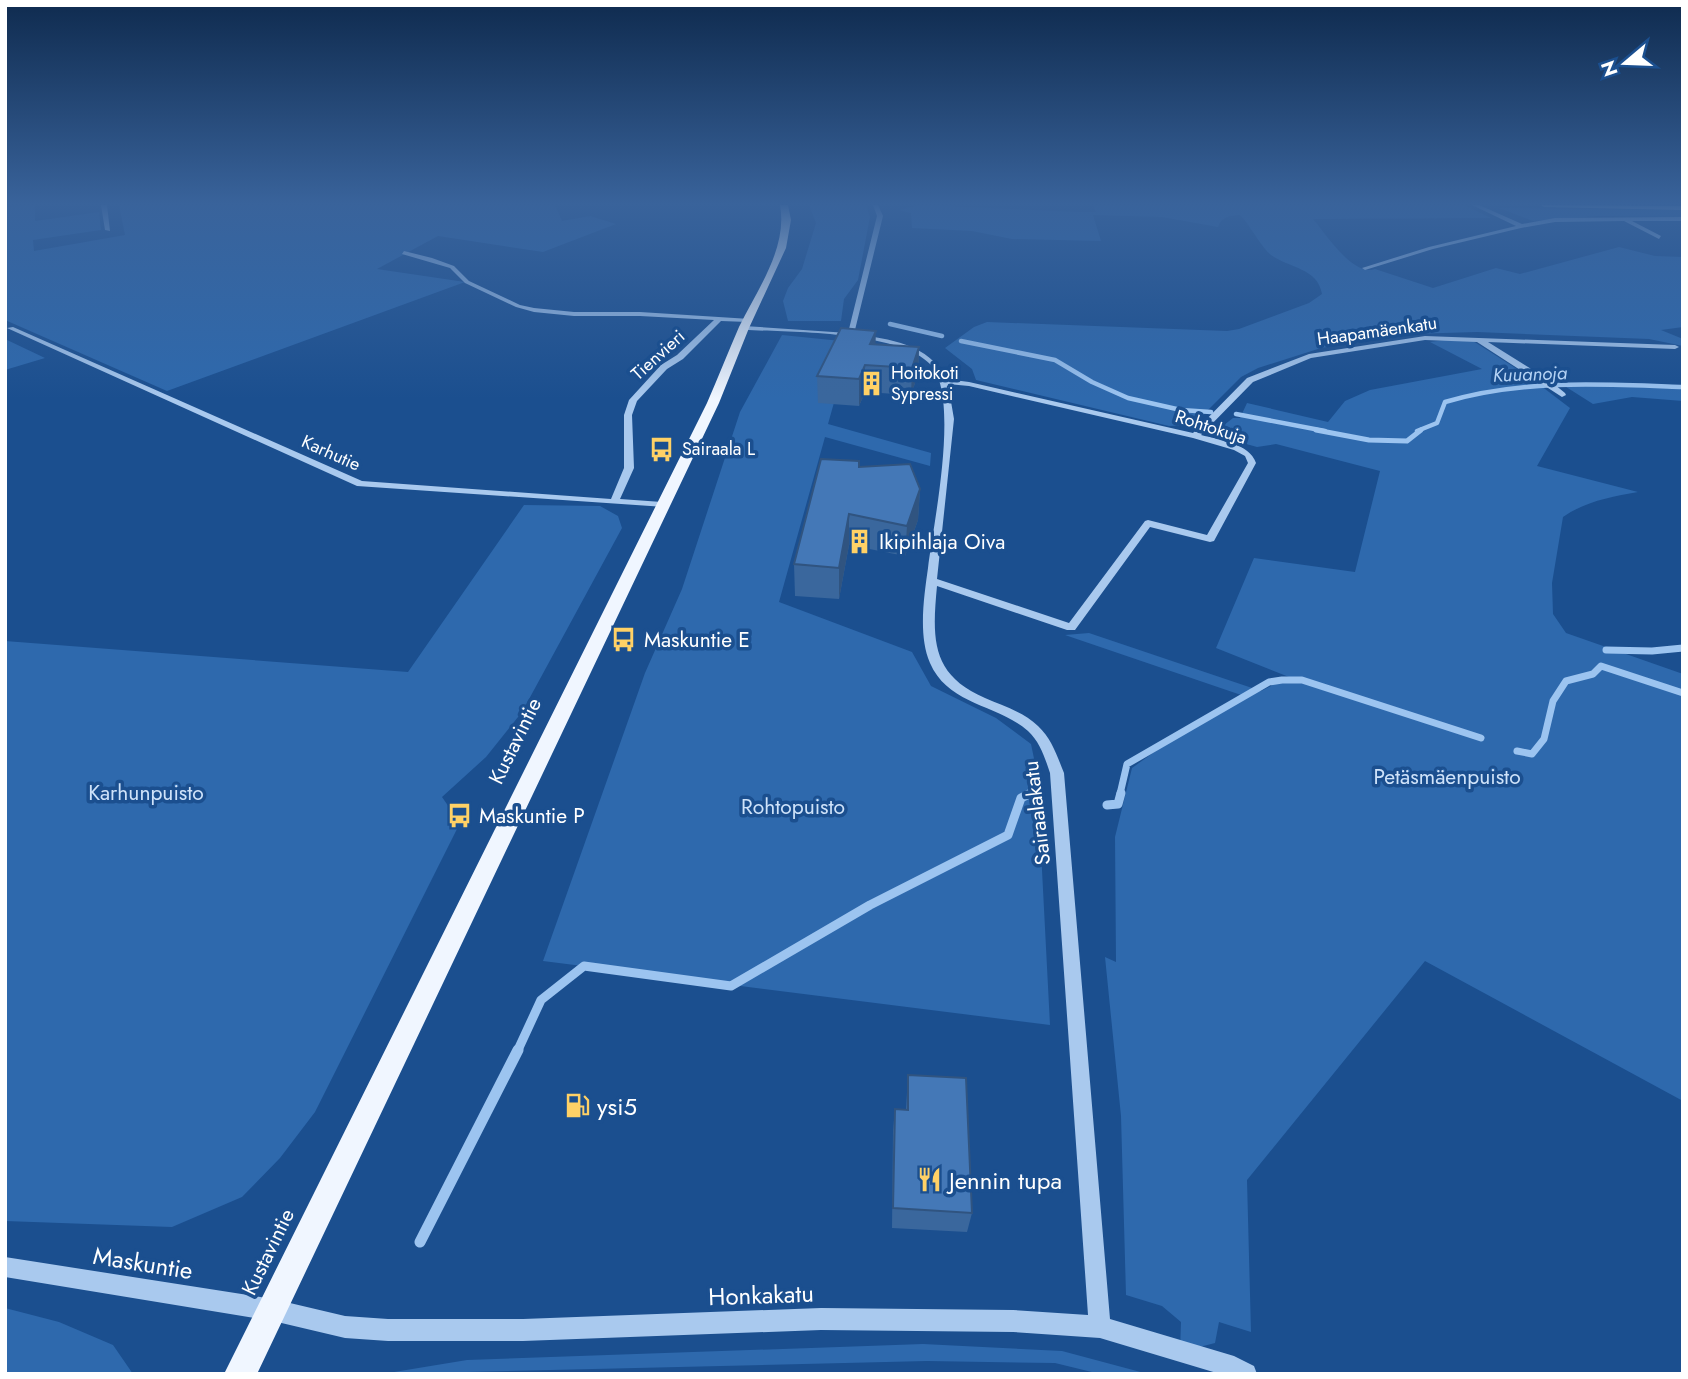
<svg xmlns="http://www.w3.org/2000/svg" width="1688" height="1379" viewBox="0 0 1688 1379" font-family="Jost,sans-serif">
<rect width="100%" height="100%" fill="#1b4f8f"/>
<path fill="#2e69ad" d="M35 205V221L99 212 101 230 33 240 34 251 125 235 119 205H555L562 221 590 216 616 224 543 252 438 236 377 269 465 282 167 391 5 320 7 305 5 207Z
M809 205H866L870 217 858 280 844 299 841 321H788L783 301 788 288 802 269 816 223Z
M920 205 1079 212H1096L1093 205H1464L1491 218 1313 219C1326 234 1353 277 1375 269L1433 288 1496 268 1520 274 1619 247 1655 256 1683 257V327L1661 330 1683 339V346L1649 339 1477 332 1410 334 1321 348 1258 368 1241 377 1196 422 1190 425 1169 426 976 380 972 369 945 348 974 327 987 322 1227 331 1239 329 1309 303 1322 294C1318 268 1289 268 1271 255 1261 247 1250 225 1240 215 1230 216 1222 216 1218 227L1162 217 1093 215 1101 241 1012 239 972 231 912 228 911 213 899 210Z
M1499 208 1683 210V217L1598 216 1533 221Z
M782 335 851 342 828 424 931 453 930 466 825 437 779 602 912 652 931 686 996 718 1031 744 1037 773 1050 1025 543 961 645 673 682 589 740 412Z
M5 339 45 358 5 370Z
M1445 340 1473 341 1528 376 1570 408 1537 466 1638 492C1611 497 1586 501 1563 517L1552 583 1553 614 1566 633 1683 674V1101L1425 961 1247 1180 1251 1332 1219 1322 1215 1343 1180 1352 1181 1322 1162 1306 1126 1295 1121 1116 1105 957 1116 962 1115 837 1132 768 1164 745 1247 697 1065 635 1089 633 1261 691 1289 677 1216 648 1254 558 1355 572 1380 471 1276 444 1257 447 1221 437 1215 432 1233 418H1240L1247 403 1328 422 1345 401 1370 390 1482 369 1430 342Z
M1563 385 1683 386V401L1632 397 1593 404Z
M524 505 600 506 618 516 622 528 522 712 486 757 442 797 460 823 315 1112 280 1158 242 1197 172 1227 5 1221V641L408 672Z
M5 1308 59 1322 113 1345 133 1374H5Z
M923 1344 1062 1351 1148 1374H1100L1055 1363 927 1361 382 1374 467 1360Z"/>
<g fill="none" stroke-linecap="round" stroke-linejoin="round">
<path stroke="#9cc4f0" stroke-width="4.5" d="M890 324 942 336
M961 341 1055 360 1092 382 1128 398 1181 410 1211 412
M1236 414 1325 431
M1417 431 1437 423 1445 402C1522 379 1603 384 1683 387"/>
<path stroke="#9cc4f0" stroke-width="5" d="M1316 430 1369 440 1407 441 1421 430"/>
<path stroke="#9cc4f0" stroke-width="7" d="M1606 650 1652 651 1683 648
M1517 751 1532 754 1544 739 1553 701 1566 681 1593 674 1601 666 1683 693
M1028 794 1031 793
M1120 794 1127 764 1269 682 1282 680H1302L1481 738"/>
<path stroke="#9cc4f0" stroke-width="9" d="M1107 805 1118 804 1121 793
M517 1052 541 1000 584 966 731 986 870 905 1008 835 1021 798 1031 793"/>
<path stroke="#9cc4f0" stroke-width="11" d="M420 1242 518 1050"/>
<path fill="#a9c9ee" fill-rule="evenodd" d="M101 205H107L110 231 105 230Z
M873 205H878L883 216 854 334C889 339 930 344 946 379L969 382 1193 433 1247 378 1309 354 1425 336 1675 345 1679 347 1675 349 1488 342 1549 380 1565 393 1566 395 1562 397 1477 342 1425 340 1311 358 1253 382 1201 435C1220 440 1249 443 1256 463L1214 541 1210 542 1150 527 1075 630H1067L937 586C932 639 931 675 985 698 1003 706 1024 712 1038 726 1052 739 1057 756 1064 773L1110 1319 1234 1356 1254 1366 1257 1374H1220L1100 1338 1013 1332 821 1330 523 1341H388L345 1338 273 1321 5 1277V1257L273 1299 345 1316 388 1319H523L821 1308 1013 1310 1088 1315 1050 773C1045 758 1040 742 1028 731 997 704 948 705 930 663 918 635 924 597 928 568 933 525 961 396 930 364 897 331 790 332 744 330L740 328 744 326 848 333 877 216ZM948 384 969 386 1193 438 1234 450 1245 456 1248 463 1207 535 1148 520 1145 521 1069 623 937 579 954 419Z
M1472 205H1479L1522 224 1555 218 1683 217V221H1632L1661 236 1659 239 1624 221 1555 222 1521 228 1433 249 1365 270 1362 268 1429 247 1516 226Z
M404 251 432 258 454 266 469 281 520 305 534 308 574 312H640L750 319 751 320 748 322 721 321 683 359 667 369 637 401 632 415 634 468 620 499 662 502 667 505 665 507 357 486 7 328 13 327 362 481 611 499 624 468V415L629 400 661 365 677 355 714 320 640 316H574L534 312 516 307 465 283 450 268 402 254Z"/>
<path fill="#f0f6ff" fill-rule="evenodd" d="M780 205H788L791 220 786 248 749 328 719 403 257 1374H224L707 403C718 378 728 352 739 327 757 290 788 248 780 205Z
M1541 205 1683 206V210L1544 207Z"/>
</g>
<path fill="#3a679d" d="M876 344 919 347 918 374 911 395 865 392 859 406 818 403 817 376Z
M859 467 920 489 918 520 905 556 849 545 839 599 795 596 794 564Z
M908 1075 972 1213 967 1232 892 1228 893 1131 895 1109 906 1110Z"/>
<path fill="#305480" d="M876 331 875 357 870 344Z
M919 347 918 374 911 395 912 368Z
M865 365V392L859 406V379Z
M920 489 918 520 905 556 907 526Z
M849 514V545L839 599V568Z"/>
<path fill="#4478b7" stroke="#305480" stroke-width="2" d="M841 328 876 331 870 344 919 347 912 368 865 365 859 379 817 376Z
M821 459 859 461V467L910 464 920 489 907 526 849 514 839 568 794 564Z
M908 1075 966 1078 972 1213 893 1208 895 1109 908 1110Z"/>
<linearGradient id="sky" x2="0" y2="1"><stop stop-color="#0f2b4f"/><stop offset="0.51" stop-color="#39639b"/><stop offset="1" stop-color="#39639b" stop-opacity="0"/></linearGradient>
<rect width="1688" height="399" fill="url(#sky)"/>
<defs>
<symbol id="building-bare" viewBox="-9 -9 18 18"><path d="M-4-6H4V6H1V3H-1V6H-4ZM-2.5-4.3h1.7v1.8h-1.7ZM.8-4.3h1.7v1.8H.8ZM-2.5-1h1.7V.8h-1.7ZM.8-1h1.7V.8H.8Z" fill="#ffd166" stroke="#1b4f8f" stroke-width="2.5" paint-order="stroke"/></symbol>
<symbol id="bus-bare" viewBox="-9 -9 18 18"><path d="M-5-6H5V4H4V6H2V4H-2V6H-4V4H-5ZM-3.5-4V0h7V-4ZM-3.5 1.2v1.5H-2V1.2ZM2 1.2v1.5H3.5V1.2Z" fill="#ffd166" stroke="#1b4f8f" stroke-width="2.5" paint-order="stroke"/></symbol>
<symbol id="fuel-bare" viewBox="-9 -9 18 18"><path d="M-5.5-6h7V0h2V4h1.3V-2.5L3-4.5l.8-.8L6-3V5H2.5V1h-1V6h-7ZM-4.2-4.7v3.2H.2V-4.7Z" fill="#ffd166" stroke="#1b4f8f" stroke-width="2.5" paint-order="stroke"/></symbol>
<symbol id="restaurant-bare" viewBox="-9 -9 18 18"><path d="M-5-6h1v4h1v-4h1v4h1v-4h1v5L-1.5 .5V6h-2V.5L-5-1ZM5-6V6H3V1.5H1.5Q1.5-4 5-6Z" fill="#ffd166" stroke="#1b4f8f" stroke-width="2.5" paint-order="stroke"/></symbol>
</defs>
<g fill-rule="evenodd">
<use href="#building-bare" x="854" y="366" width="35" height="35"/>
<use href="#bus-bare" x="644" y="432" width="35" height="35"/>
<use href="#building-bare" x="842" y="524" width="35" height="35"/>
<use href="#bus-bare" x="606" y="622" width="35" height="35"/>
<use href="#bus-bare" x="442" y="798" width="35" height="35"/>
<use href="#fuel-bare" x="560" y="1088" width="35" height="35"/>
<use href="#restaurant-bare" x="912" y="1162" width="35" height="35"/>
</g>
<g text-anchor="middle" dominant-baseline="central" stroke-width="7" stroke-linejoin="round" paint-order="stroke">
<g font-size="18" fill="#fff" stroke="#1b4f8f">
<text transform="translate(1377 331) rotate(-8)">Haapamäenkatu</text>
<text transform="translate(658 355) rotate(-42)">Tienvieri</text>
<text transform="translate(1211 427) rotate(18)">Rohtokuja</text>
<text transform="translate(331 453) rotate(24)">Karhutie</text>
</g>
<g font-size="18" fill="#fff" stroke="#1b4f8f" text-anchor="start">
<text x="891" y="373">Hoitokoti<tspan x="891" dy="21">Sypressi</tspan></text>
<text x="682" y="449">Sairaala L</text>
</g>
<g font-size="19" font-style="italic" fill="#b5d3f5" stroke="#1b4f8f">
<text transform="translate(1530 374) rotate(-2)">Kuuanoja</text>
</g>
<g font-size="21" fill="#fff" stroke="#1b4f8f" text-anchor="start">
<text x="879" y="542">Ikipihlaja Oiva</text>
<text x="644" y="640">Maskuntie E</text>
<text x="479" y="816">Maskuntie P</text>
</g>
<g font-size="21" fill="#fff" stroke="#1b4f8f">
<text transform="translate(515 741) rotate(-64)">Kustavintie</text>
<text transform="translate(1037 813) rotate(-97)">Sairaalakatu</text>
<text transform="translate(268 1252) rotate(-64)">Kustavintie</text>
</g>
<g font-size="21" fill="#cfe3fa" stroke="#1b4f8f">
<text x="1447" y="777">Petäsmäenpuisto</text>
<text x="146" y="793">Karhunpuisto</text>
<text x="793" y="807">Rohtopuisto</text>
</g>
<g font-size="24" fill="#fff" stroke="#1b4f8f" text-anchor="start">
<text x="597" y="1106">ysi5</text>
<text x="949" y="1180">Jennin tupa</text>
</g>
<g font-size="24" fill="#fff" stroke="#1b4f8f">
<text transform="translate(143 1263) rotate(9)">Maskuntie</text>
<text transform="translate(761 1295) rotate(-2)">Honkakatu</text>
</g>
</g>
<rect width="1688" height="1379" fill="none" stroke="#ffffff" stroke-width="14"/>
<g transform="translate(1625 63) rotate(251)" stroke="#1b4f8f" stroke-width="5" paint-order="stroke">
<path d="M0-5L12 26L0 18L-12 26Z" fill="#ffffff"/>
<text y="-10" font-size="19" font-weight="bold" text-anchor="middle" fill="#ffffff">N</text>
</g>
</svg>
